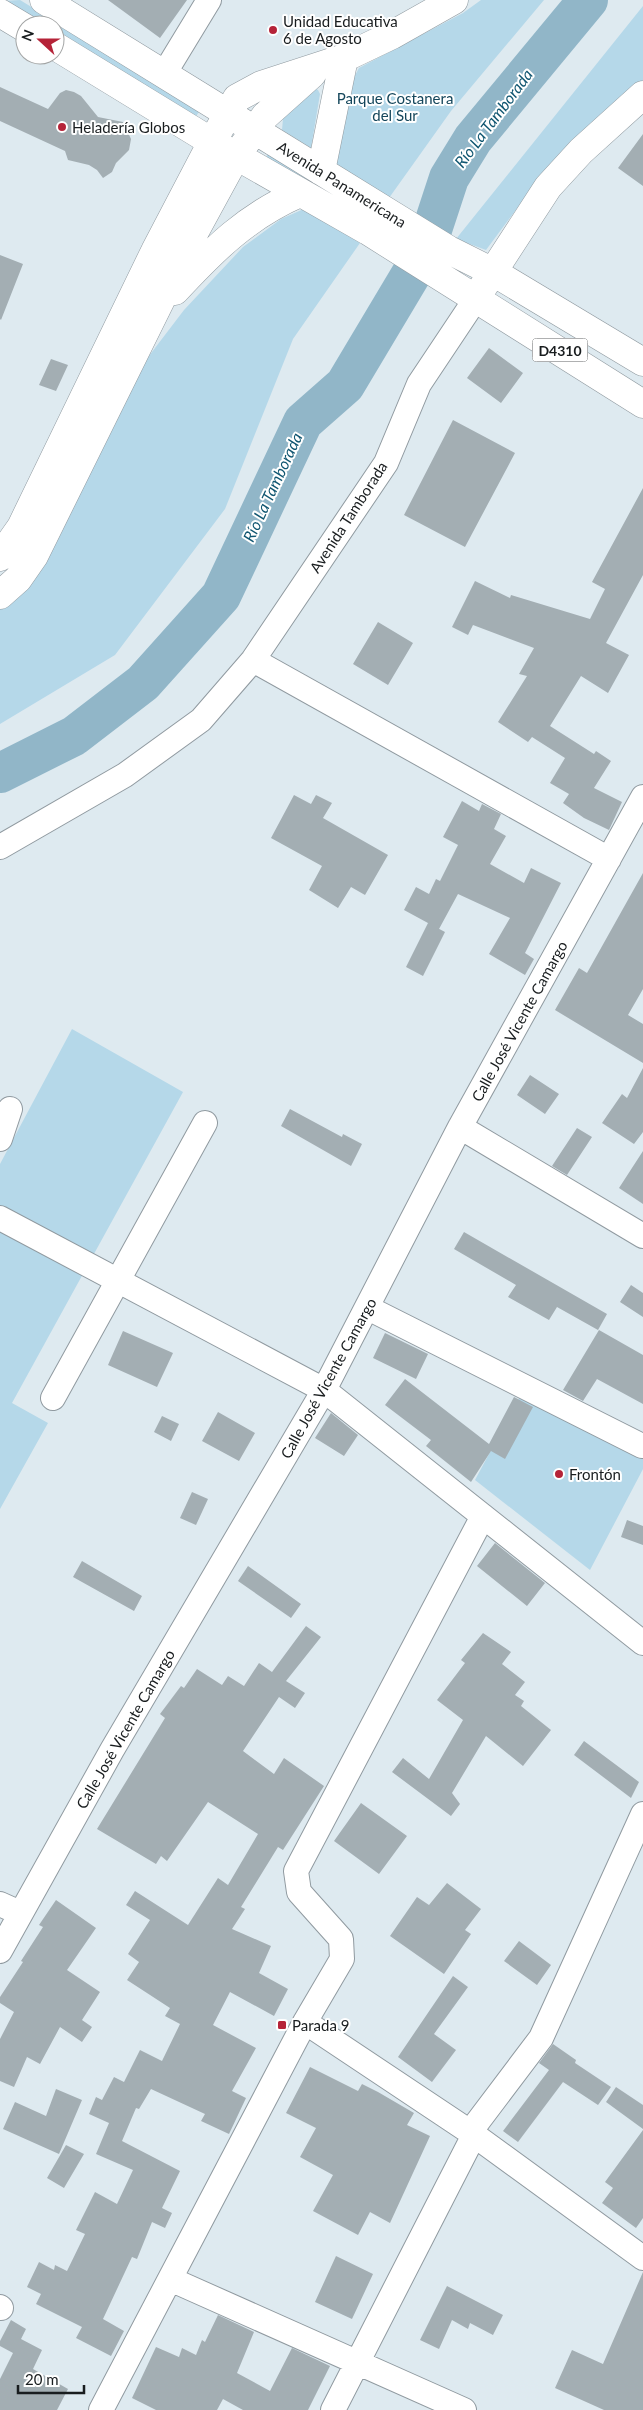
<svg xmlns="http://www.w3.org/2000/svg" width="643" height="2410" viewBox="0 0 643 2410" font-family="Lato,sans-serif">
<rect width="100%" height="100%" fill="#deeaf0"/>
<path fill="#b5d8e9" d="M20 0 200 110 195 118 55 32V25H43L3 1Z
M481 0H544L451 111 389 198 334 163 352 81 359 68 463 13Z
M643 6V80L545 171 486 250 456 239Z
M314 88 318 90 320 94 311 148 282 130 283 119Z
M272 154 368 216 267 160V155Z
M306 208 360 243 293 339 225 509 115 655 0 724V608L139 369 184 310 243 247 281 219Z
M72 1029 183 1092 12 1403 48 1423 0 1509V1164Z
M524 1389 643 1453V1469L590 1570 475 1480Z"/>
<g fill="none" stroke-linecap="round" stroke-linejoin="round">
<path stroke="#91b6c8" stroke-width="40" d="M0 773 74 736 143 683 221 596 303 422 345 385 425 251 449 178 473 139 588 0"/>
</g>
<path fill="#a3aeb3" d="M108 0H187L160 38Z
M0 87 48 109 60 93 66 90 74 92 81 96 98 117 123 122 131 139 129 150 116 163 112 172 103 178 97 170 89 165 68 160 65 151 0 121Z
M643 134V186L618 168Z
M0 255 23 264 1 320 0 319Z
M489 348 523 373 501 403 467 378Z
M51 359 68 365 56 391 39 385Z
M453 420 515 453 465 547 404 515Z
M643 488V575L606 643 629 655 608 693 581 676 550 726 594 754 596 751 611 761 594 788 622 802 609 830 584 818 563 803 569 794 550 783 565 758 532 737 528 742 498 722 527 676 519 674 534 648 473 625 468 635 452 627 475 581 510 598 511 595 590 619 605 589 592 582Z
M378 622 413 643 388 685 353 664Z
M294 795 311 804 316 795 332 803 323 818 388 855 365 895 351 887 338 908 309 890 322 866 271 838Z
M462 801 479 811 482 804 501 814 494 829 506 836 490 864 524 883 531 868 561 883 525 953 534 959 525 975 489 954 510 918 458 894 439 929 404 910 416 887 429 894 436 879 440 881 458 845 443 837Z
M643 873V989L628 1015 643 1024V1063L555 1010 579 968 587 973Z
M428 923 445 932 423 976 406 967Z
M643 1068V1132L634 1144 602 1123 622 1094 627 1098Z
M530 1075 559 1094 545 1114 517 1095Z
M290 1109 342 1137 343 1134 362 1144 351 1166 281 1126Z
M577 1128 592 1137 567 1175 552 1166Z
M643 1151V1204L619 1188Z
M464 1232 607 1314 598 1330 557 1307 549 1320 508 1297 516 1285 454 1249Z
M631 1285 643 1293V1317L620 1302Z
M599 1330 643 1355V1404L597 1379 583 1401 563 1390Z
M123 1331 173 1353 157 1387 108 1365Z
M385 1333 428 1354 416 1379 373 1358Z
M405 1379 489 1444 514 1397 533 1407 505 1459 491 1451 471 1482 426 1446 431 1440 385 1405Z
M218 1412 255 1433 239 1461 202 1441Z
M331 1413 358 1435 344 1456 315 1438Z
M162 1416 179 1424 171 1441 154 1432Z
M192 1492 208 1499 196 1525 180 1518Z
M627 1520 643 1526V1545L621 1537Z
M495 1543 545 1583 527 1606 477 1566Z
M82 1561 142 1596 134 1611 73 1577Z
M248 1566 301 1604 291 1618 238 1581Z
M306 1626 321 1637 286 1681 305 1693 295 1708 279 1697 243 1751 274 1774 284 1758 324 1786 283 1850 278 1847 241 1907 245 1909 232 1929 271 1946 259 1973 288 1989 274 2016 230 1992 213 2025 256 2048 232 2091 246 2098 229 2134 201 2121 205 2114 151 2089 139 2109 136 2108 122 2141 180 2171 162 2208 172 2213 165 2228 152 2222 137 2259 132 2257 103 2319 124 2331 111 2356 76 2338 82 2327 36 2304 41 2294 27 2287 39 2262 54 2270 55 2265 67 2271 85 2234 76 2230 95 2192 117 2204 133 2170 96 2154 109 2123 89 2114 96 2097 102 2100 114 2077 124 2082 140 2050 162 2061 180 2024 165 2016 170 2008 127 1980 139 1962 128 1954 150 1920 126 1905 135 1891 188 1925 218 1878 228 1885 258 1834 208 1802 167 1861 161 1856 156 1864 97 1829 165 1718 160 1714 181 1686 184 1688 197 1669 222 1685 228 1676 244 1686 259 1663 272 1672Z
M483 1633 511 1652 502 1664 525 1682 515 1695 524 1701 521 1706 551 1730 523 1766 486 1736 452 1793 460 1804 451 1816 392 1772 403 1758 429 1779 463 1720 437 1700 465 1663 461 1660Z
M584 1741 639 1782 631 1798 574 1755Z
M361 1803 407 1836 379 1874 334 1841Z
M447 1883 481 1909 465 1930 471 1934 444 1974 390 1936 417 1897 429 1905Z
M56 1900 96 1928 67 1970 100 1992 82 2020 92 2027 82 2042 60 2027 40 2064 27 2057 14 2087 0 2081V2039L14 2012 0 2003V1997L23 1962 21 1961 43 1927 39 1925Z
M519 1941 551 1965 537 1985 504 1961Z
M453 1976 468 1987 434 2034 456 2050 432 2082 398 2057Z
M553 2044 576 2060 575 2063 611 2087 598 2105 563 2082 518 2142 503 2131 549 2070 539 2063Z
M310 2067 358 2091 362 2084 378 2092 414 2113 407 2125 430 2136 390 2223 370 2212 358 2235 313 2211 333 2175 300 2157 316 2128 286 2113Z
M616 2087 643 2105V2129L606 2102Z
M56 2089 82 2100 59 2154 3 2129 15 2102 46 2116Z
M643 2130V2218L636 2228 602 2203 613 2188 605 2182Z
M66 2145 84 2154 64 2188 47 2178Z
M336 2256 373 2274 352 2319 315 2302Z
M643 2272V2410H604L555 2388 572 2350 603 2364Z
M447 2286 503 2315 493 2335 470 2323 468 2329 452 2320 439 2349 420 2340Z
M218 2315 254 2332 237 2373 270 2391 292 2348 330 2366 308 2410H243L223 2399 217 2410H156L132 2398 156 2347 179 2357 182 2348 196 2355 202 2340 205 2342Z
M11 2320 26 2329 21 2339 42 2350 33 2369 68 2389 57 2410H0V2379L13 2353 0 2346V2341Z"/>
<g fill="none" stroke-linecap="round" stroke-linejoin="round">
<defs>
<path id="minor" d="M164 74 209 0
M253 660 609 859
M0 847 125 775 201 720 253 660 386 463 419 384 477 297
M460 1127 643 1236
M0 1139 10 1109
M0 1218 324 1390 643 1643
M368 1308 642 1446
M53 1398 205 1123
M0 1904 20 1913
M0 1951 112 1750 324 1390 460 1127 643 797
M305 2022 470 2132 643 2258
M470 2132 541 2038 643 1814
M170 2279 464 2410
M0 2307 1 2308
M101 2410 305 2022 342 1959 341 1939 299 1892 296 1871 483 1516
M333 2410 474 2135"/>
<path id="major" d="M44 0 449 250 493 272 643 362
M0 13 25 28
M55 46 212 142 368 231 643 404
M321 171 344 58
M483 287 548 187 581 151 643 95
M175 291C214 249 247 216 300 193
M0 557 21 527 155 251 212 142 237 98 261 85 344 58 392 35 454 0
M0 595 18 579 34 556 194 233 236 156 265 116 312 74"/>
</defs>
<use href="#minor" stroke="#909aa0" stroke-width="26"/>
<use href="#major" stroke="#909aa0" stroke-width="29"/>
<use href="#minor" stroke="#fff" stroke-width="24"/>
<use href="#major" stroke="#fff" stroke-width="28"/>
</g>
<g fill="#b52338" stroke="#fff" stroke-width="2">
<circle cx="273" cy="30" r="5"/>
<circle cx="62" cy="127" r="5"/>
<circle cx="559" cy="1474" r="5"/>
<rect x="277" y="2020" width="10" height="10" rx="2.5"/>
</g>
<g text-anchor="middle" dominant-baseline="central" stroke-width="4" stroke-linejoin="round" paint-order="stroke">
<rect fill="#fff" stroke="#5e6162" stroke-width="1" x="532.5" y="338.5" width="55" height="23" rx="4"/>
<g font-size="14" font-weight="bold" fill="#191d1f">
<text x="560" y="350">D4310</text>
</g>
<g font-size="15" fill="#191d1f" stroke="#fff" text-anchor="start">
<text x="283" y="21">Unidad Educativa<tspan x="283" dy="17">6 de Agosto</tspan></text>
<text x="72" y="127">Heladería Globos</text>
<text x="569" y="1474">Frontón</text>
<text x="292" y="2025">Parada 9</text>
</g>
<g font-size="15" fill="#14465b" stroke="#fff">
<text x="395" y="98">Parque Costanera<tspan x="395" dy="17">del Sur</tspan></text>
</g>
<g font-size="15" fill="#191d1f" stroke="#fff">
<text transform="translate(342 184) rotate(32)">Avenida Panamericana</text>
<text transform="translate(348 517) rotate(-57)">Avenida Tamborada</text>
<text transform="translate(519 1021) rotate(-61)">Calle José Vicente Camargo</text>
<text transform="translate(328 1378) rotate(-61)">Calle José Vicente Camargo</text>
<text transform="translate(125 1729) rotate(-60)">Calle José Vicente Camargo</text>
</g>
<g font-size="16" font-style="italic" fill="#105671" stroke="#fff">
<text transform="translate(493 118) rotate(-53)">Río La Tamborada</text>
<text transform="translate(272 487) rotate(-65)">Río La Tamborada</text>
</g>
</g>
<g transform="translate(40 40) rotate(291)"><circle r="24" fill="#ffffff" stroke="#a3a5a5"/>
<path d="M0-4L9 19L0 12L-9 19Z" fill="#b52338"/>
<text y="-8" font-size="14" font-weight="bold" text-anchor="middle" fill="#191d1f">N</text>
</g>
<path d="M18 2385v8h66v-8" fill="none" stroke="#191d1f" stroke-width="2.5"/>
<text x="25" y="2385" font-size="15" fill="#191d1f" stroke="#ffffff" stroke-width="4" paint-order="stroke">20 m</text>
</svg>
